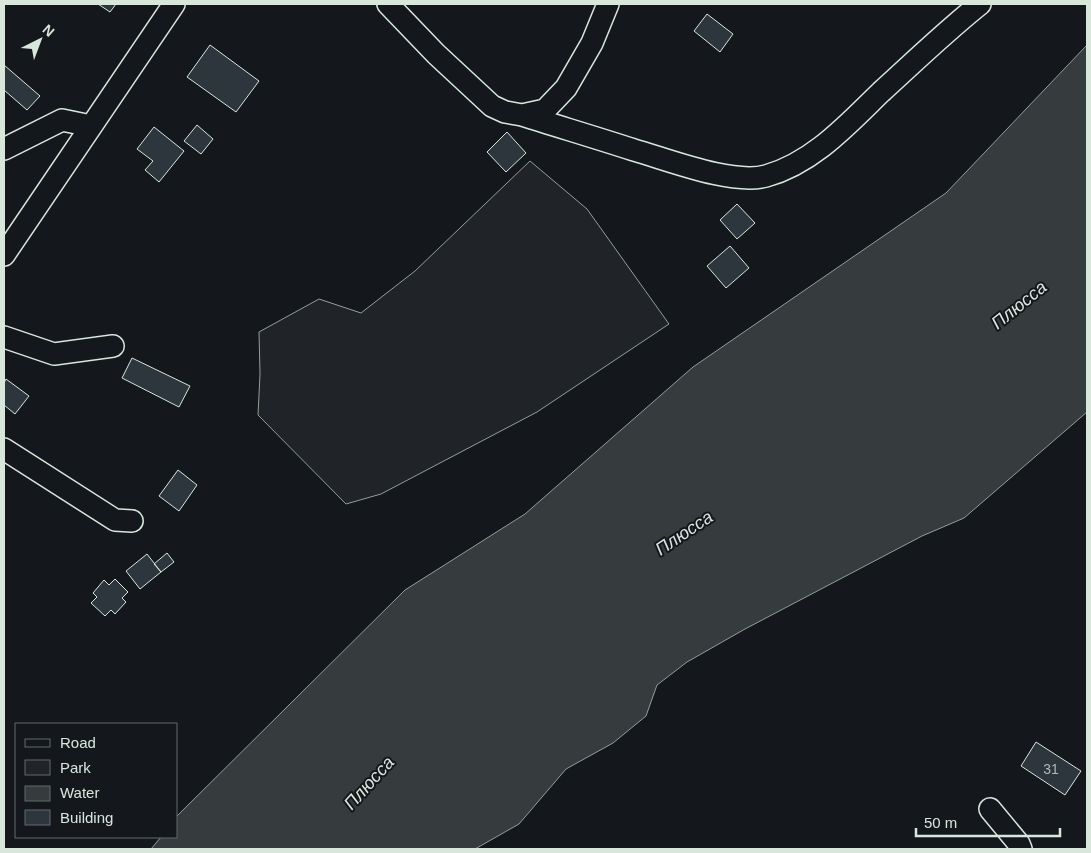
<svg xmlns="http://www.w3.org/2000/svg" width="1091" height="853" viewBox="0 0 1091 853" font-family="Arial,sans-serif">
<rect width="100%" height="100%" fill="#14181c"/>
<path fill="#202428" stroke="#939e99" d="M530 161 587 209 669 324 537 412 381 494 346 504 258 415 260 374 259 332 319 299 361 313 415 271Z"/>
<path fill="#363b3e" stroke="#939e99" d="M1087 45V412L964 518 922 536 745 629 687 662 657 685 646 716 613 743 566 769 519 824 475 849H151L161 837H176V817L405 590 525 514 693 367 946 193Z"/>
<path fill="#2c363c" stroke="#d8e6dc" d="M98 4H116L110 12Z
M707 14 733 34 720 52 694 31Z
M210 45 259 81 236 112 187 77Z
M4 65 40 96 27 110 4 90Z
M197 125 213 139 201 154 184 141Z
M154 127 184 151 159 182 145 170 153 161 137 149Z
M507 132 526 153 506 172 487 152Z
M737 204 755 223 737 239 720 220Z
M730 246 749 268 726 288 707 266Z
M132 358 190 386 179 407 122 378Z
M6 379 29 396 15 414 4 405V383Z
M178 470 197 485 179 511 159 496Z
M167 553 174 562 161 572 154 564Z
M147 554 161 572 140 589 126 571Z
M115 579 128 592 122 598 126 602 115 614 111 610 105 616 91 603 97 597 93 593 104 580 109 585Z
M1036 742 1081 771 1065 795 1021 766Z"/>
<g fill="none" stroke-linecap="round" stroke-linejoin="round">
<defs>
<path id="minor" d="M388 4 436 54 492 106 505 112 522 115C560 127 597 138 634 150 669 160 732 185 766 176 813 163 848 124 881 92 914 62 945 32 980 4
M522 115 545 110 566 88 592 43 608 4
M4 149 62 120 91 126
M4 255 174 4
M4 337 54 354 113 346
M4 449 115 520 132 521
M990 809 1019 844 1021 849"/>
</defs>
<use href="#minor" stroke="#d8e6dc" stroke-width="24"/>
<use href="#minor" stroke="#14181c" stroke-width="21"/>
</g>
<g text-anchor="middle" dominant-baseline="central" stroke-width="4" stroke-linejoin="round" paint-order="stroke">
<g font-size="14" fill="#adbab4">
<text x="1051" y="769">31</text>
</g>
<g font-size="18" font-style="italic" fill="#d8e6dc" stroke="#14181c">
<text transform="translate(1019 305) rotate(-39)">Плюсса</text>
<text transform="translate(684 533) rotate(-34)">Плюсса</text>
<text transform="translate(369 783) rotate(-48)">Плюсса</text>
</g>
</g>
<rect width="1091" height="853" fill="none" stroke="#d8e6dc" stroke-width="10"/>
<rect x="15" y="723" width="162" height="115" fill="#14181c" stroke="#626a69"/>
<rect x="25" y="739" width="25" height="8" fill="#14181c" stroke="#626a69"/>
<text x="60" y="748" font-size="15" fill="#d8e6dc">Road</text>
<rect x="25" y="760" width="25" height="15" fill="#202428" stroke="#626a69"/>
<text x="60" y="773" font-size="15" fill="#d8e6dc">Park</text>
<rect x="25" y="786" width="25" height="15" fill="#363b3e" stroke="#626a69"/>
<text x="60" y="798" font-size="15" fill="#d8e6dc">Water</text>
<rect x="25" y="810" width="25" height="15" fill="#2c363c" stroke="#626a69"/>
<text x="60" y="823" font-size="15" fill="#d8e6dc">Building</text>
<g transform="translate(40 40) rotate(42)" stroke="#14181c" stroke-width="4" paint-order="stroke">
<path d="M0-4L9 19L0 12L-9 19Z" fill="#d8e6dc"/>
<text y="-8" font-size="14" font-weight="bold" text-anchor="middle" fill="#d8e6dc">N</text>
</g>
<path d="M916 828v8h144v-8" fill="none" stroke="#d8e6dc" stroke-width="2.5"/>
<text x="924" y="828" font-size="15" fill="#d8e6dc" stroke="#14181c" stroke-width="4" paint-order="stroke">50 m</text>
</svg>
